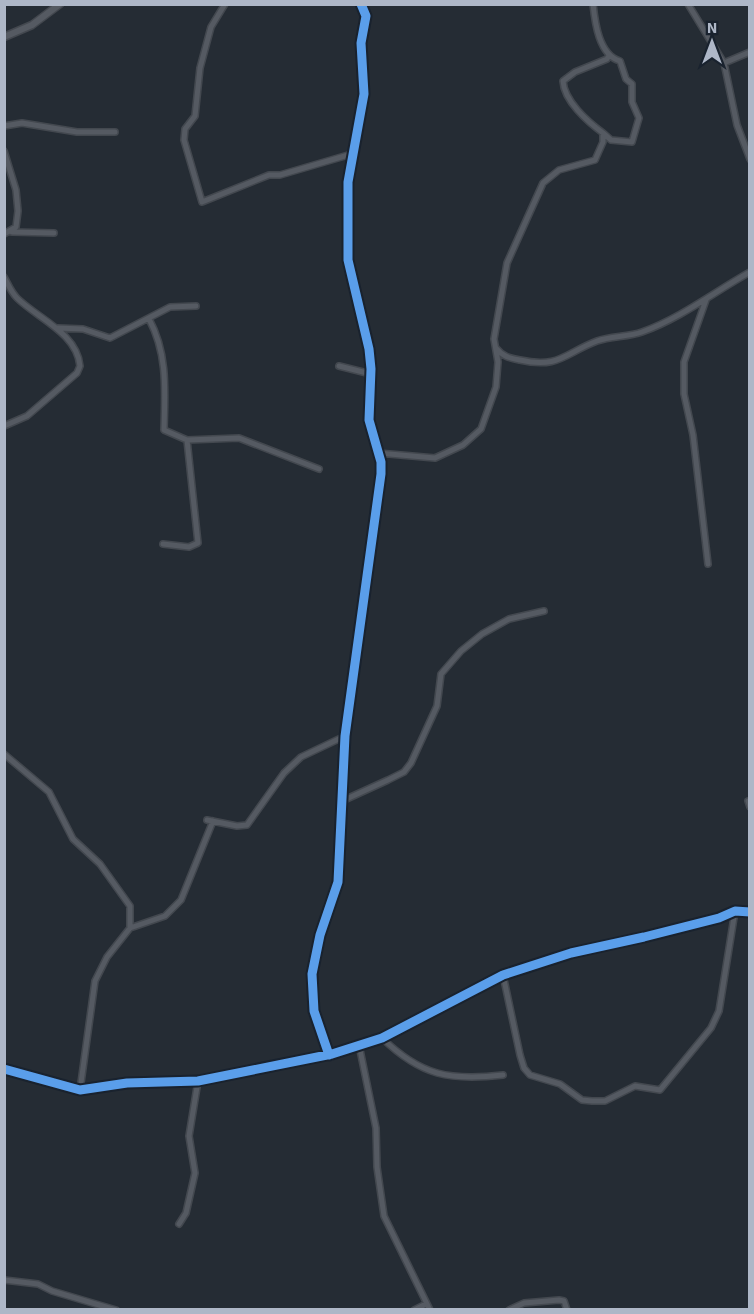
<svg xmlns="http://www.w3.org/2000/svg" width="754" height="1314" viewBox="0 0 754 1314" font-family="'Source Sans 3',sans-serif">
<rect width="100%" height="100%" fill="#252c34"/>
<g fill="none" stroke-linecap="round" stroke-linejoin="round">
<defs>
<path id="minor" d="M225 4 211 27 200 68 195 116 185 129 184 140 202 202 269 175H280L355 153
M593 4C595 23 599 55 620 61L626 79 632 84V102L639 118 632 142 611 140 603 133
M688 4 724 63 737 125 750 159
M724 63 750 52
M4 126 22 123 77 132H115
M4 151 16 190 18 211 16 227 4 234
M12 232 54 233
M4 277C8 284 11 292 17 298 37 318 77 333 80 366L77 373 27 416 4 426
M706 300 684 362V394L693 435 708 564
M149 319C168 354 165 391 164 430L187 440 239 438 319 469
M58 328 83 329 110 338 170 307 196 306
M496 348C503 357 510 358 520 360 559 369 565 353 597 341 611 336 628 337 642 332 681 318 714 292 750 272
M339 366 371 374
M378 453 435 458 463 445 481 429 496 387 498 362 494 339 507 263 543 183 559 170 595 160 603 142V133C588 122 564 101 563 81L575 72 607 59 609 55
M163 544 189 547 198 543 187 440
M4 754 49 792 73 839 100 864 130 906V928
M342 801 388 780 404 772 411 763 437 706 441 674 461 651 482 634 509 619 544 611
M748 801 750 807
M207 820 237 826 247 825 284 773 301 757 345 736
M503 975 520 1055 524 1068 530 1075 560 1084 582 1100 592 1101H605L635 1086 660 1090 711 1028 719 1011 735 911
M382 1038C421 1076 450 1081 503 1075
M359 1045 376 1128 377 1167 384 1216 430 1310
M329 1055 314 1011 312 974 320 935 338 882 345 736 381 474V462L369 420 371 369 369 349 348 260V182L364 94 361 43 366 16 361 4
M4 1069 80 1090 127 1083 198 1081 332 1054 382 1038 503 975 571 953 644 937 719 918 735 911 750 912
M80 1090 95 981 107 957 130 928 165 916 181 900 213 821
M179 1224 186 1213 195 1173 189 1136 198 1081
M4 1280 38 1284 52 1291 116 1310
M414 1310 426 1304
M509 1310 524 1303 559 1300 564 1301 567 1310"/>
<path id="tertiary" d="M4 37 32 25 60 4"/>
</defs>
<use href="#minor" stroke="#43484f" stroke-width="8"/>
<use href="#tertiary" stroke="#43484f" stroke-width="9"/>
<use href="#minor" stroke="#555a62" stroke-width="5"/>
<use href="#tertiary" stroke="#555a62" stroke-width="6"/>
<defs>
<path id="cycleway" d="M329 1055 314 1011 312 974 320 935 338 882 345 736 381 474V462L369 420 371 369 369 349 348 260V182L364 94 361 43 366 16 361 4
M4 1069 80 1090 127 1083 198 1081 332 1054 382 1038 503 975 571 953 644 937 719 918 735 911 750 912"/>
</defs>
<use href="#cycleway" stroke="#19222e" stroke-width="13"/>
<use href="#cycleway" stroke="#5a9eea" stroke-width="9"/>
</g>
<rect width="754" height="1314" fill="none" stroke="#aeb7c7" stroke-width="12"/>
<g transform="translate(712 42)" stroke="#19222e" stroke-width="4.5" paint-order="stroke">
<path d="M0-4.5L10 22L0 15L-10 22Z" fill="#aeb7c7"/>
<text y="-9" font-size="16" font-weight="bold" text-anchor="middle" fill="#aeb7c7">N</text>
</g>
</svg>
